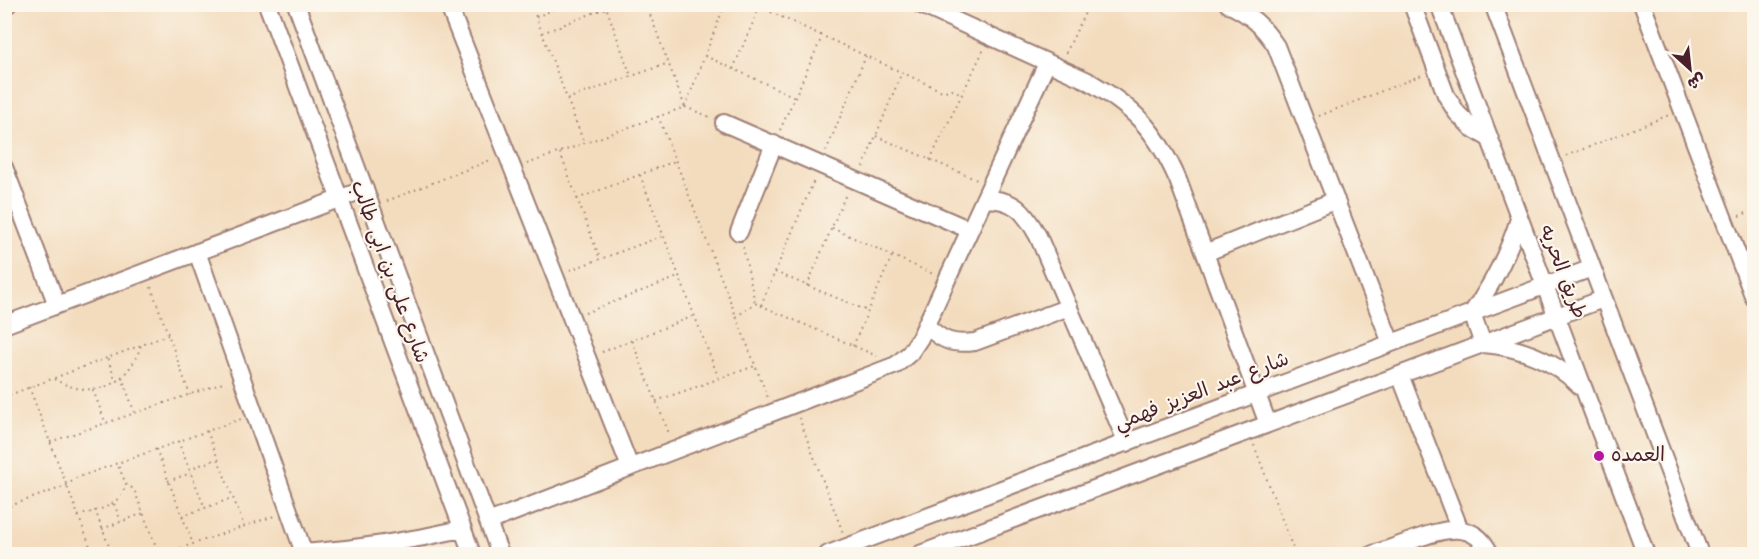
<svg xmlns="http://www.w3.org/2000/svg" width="1759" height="559" viewBox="0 0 1759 559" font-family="Kalam,'Playpen Sans Arabic',sans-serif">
<rect width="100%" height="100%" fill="#fbf7ec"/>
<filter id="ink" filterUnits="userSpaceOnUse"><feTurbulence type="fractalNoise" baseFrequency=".0167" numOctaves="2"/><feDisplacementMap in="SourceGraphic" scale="12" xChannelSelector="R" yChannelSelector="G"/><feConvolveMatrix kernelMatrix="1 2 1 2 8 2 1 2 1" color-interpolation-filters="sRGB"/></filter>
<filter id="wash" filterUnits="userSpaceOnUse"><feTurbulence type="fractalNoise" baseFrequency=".008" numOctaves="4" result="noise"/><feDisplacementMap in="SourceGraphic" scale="24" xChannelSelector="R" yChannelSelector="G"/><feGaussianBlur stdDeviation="1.35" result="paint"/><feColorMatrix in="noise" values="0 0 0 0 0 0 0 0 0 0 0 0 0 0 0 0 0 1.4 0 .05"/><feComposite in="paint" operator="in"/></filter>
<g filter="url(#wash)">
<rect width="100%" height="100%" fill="#f3dcbe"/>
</g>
<g filter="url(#ink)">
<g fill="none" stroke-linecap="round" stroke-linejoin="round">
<defs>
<path id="minor" d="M267 4 472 554
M296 4 500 554
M448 4 630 467
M919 4 1086 80C1134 107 1156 130 1178 180L1268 424
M1228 4C1251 15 1262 25 1276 46L1391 343
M1412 4 1446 95 1457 113 1472 128 1490 139
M1439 4 1646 554
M1493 4 1700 554
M1642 4 1754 298
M4 6 8 4
M724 123 970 230
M4 167 57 305
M984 199C1015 199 1024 211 1038 236L1127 443
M1519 219C1508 254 1493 284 1472 313L1483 344C1521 347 1554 360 1581 387
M739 232 774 144
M197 252 304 553
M1205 253 1336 200
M4 325 365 189
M926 325C942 341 953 345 975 342L1069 307
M1400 375 1460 530
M488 522 896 365 910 353 920 338 1047 63
M302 554 304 553C357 549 410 541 462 529
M828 554 1592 268
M920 554 1603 299
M1373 554C1386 550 1400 545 1413 540 1441 530 1474 518 1490 554"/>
</defs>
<use href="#minor" stroke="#9e7e74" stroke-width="20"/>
<path stroke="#9e7e74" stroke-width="2" stroke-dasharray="1.5 4.5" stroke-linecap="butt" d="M531 4 584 143
M605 4 631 76
M646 4 685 107
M760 7 942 91 953 90 962 94
M536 17 567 4
M542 33 606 8
M1066 53 1089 4
M705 56 795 97
M733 69 761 4
M567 99 669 63
M685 107 725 4
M658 116 768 398
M1319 116 1422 75
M780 130 822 37
M876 136 977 180
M826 151 866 56
M560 153 600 259
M1566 156 1669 115
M930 160 984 49
M527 164 685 107 710 117
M863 167 902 72
M640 175 719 379
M577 199 675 161
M387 201 493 159
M1739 216 1754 210
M832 228 933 274
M743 247 755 303
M570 270 663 236
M775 272 868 311
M807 286 846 194
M151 287 190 395
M761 305 815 178
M585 313 678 277
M736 317 755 303 877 356
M632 341 670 436
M853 346 892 256
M602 352 694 316
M108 359 116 382
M122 377 135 414
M54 379C92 401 128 387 141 345
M29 387 93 554
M93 390 106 424
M4 397 168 335
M656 401 755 366
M799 418 843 533
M207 431 244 526
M178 441 205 508
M50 442 226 382
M1254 445 1295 554
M156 449 193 544
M189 469 217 459
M168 481 191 473
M126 484 131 487 135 492 159 554
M114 504 121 521
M4 508 66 486 76 478 241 419
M95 510 112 554
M78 516C99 509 119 508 126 484L117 463
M182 516 233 498
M102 529 144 513
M4 537 11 554
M164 554 274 516"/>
<use href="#minor" stroke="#fff" stroke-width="16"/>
</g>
</g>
<circle fill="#b5179e" stroke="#fbf7ec" stroke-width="2" cx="1599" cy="456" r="6"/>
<g text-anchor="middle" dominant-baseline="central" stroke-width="4.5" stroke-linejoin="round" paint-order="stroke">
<g font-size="20" fill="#4a1f2b" stroke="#fbf7ec">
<text transform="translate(389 272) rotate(70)">شارع على بن ابى طالب</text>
<text transform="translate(1562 272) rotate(69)">طريق الحريه</text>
<text transform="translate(1202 392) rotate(-21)">شارع عبد العزيز فهمي</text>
</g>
<g font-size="20" fill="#4a1f2b" stroke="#fbf7ec" text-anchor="start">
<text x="1611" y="456">العمده</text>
</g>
</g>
<rect width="1759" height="559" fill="none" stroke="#fbf7ec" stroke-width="24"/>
<g transform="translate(1690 69) rotate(153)" stroke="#fbf7ec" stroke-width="4.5" paint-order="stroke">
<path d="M0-4.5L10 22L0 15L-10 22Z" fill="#4a1f2b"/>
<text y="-9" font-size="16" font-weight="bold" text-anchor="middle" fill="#4a1f2b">ش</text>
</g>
</svg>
